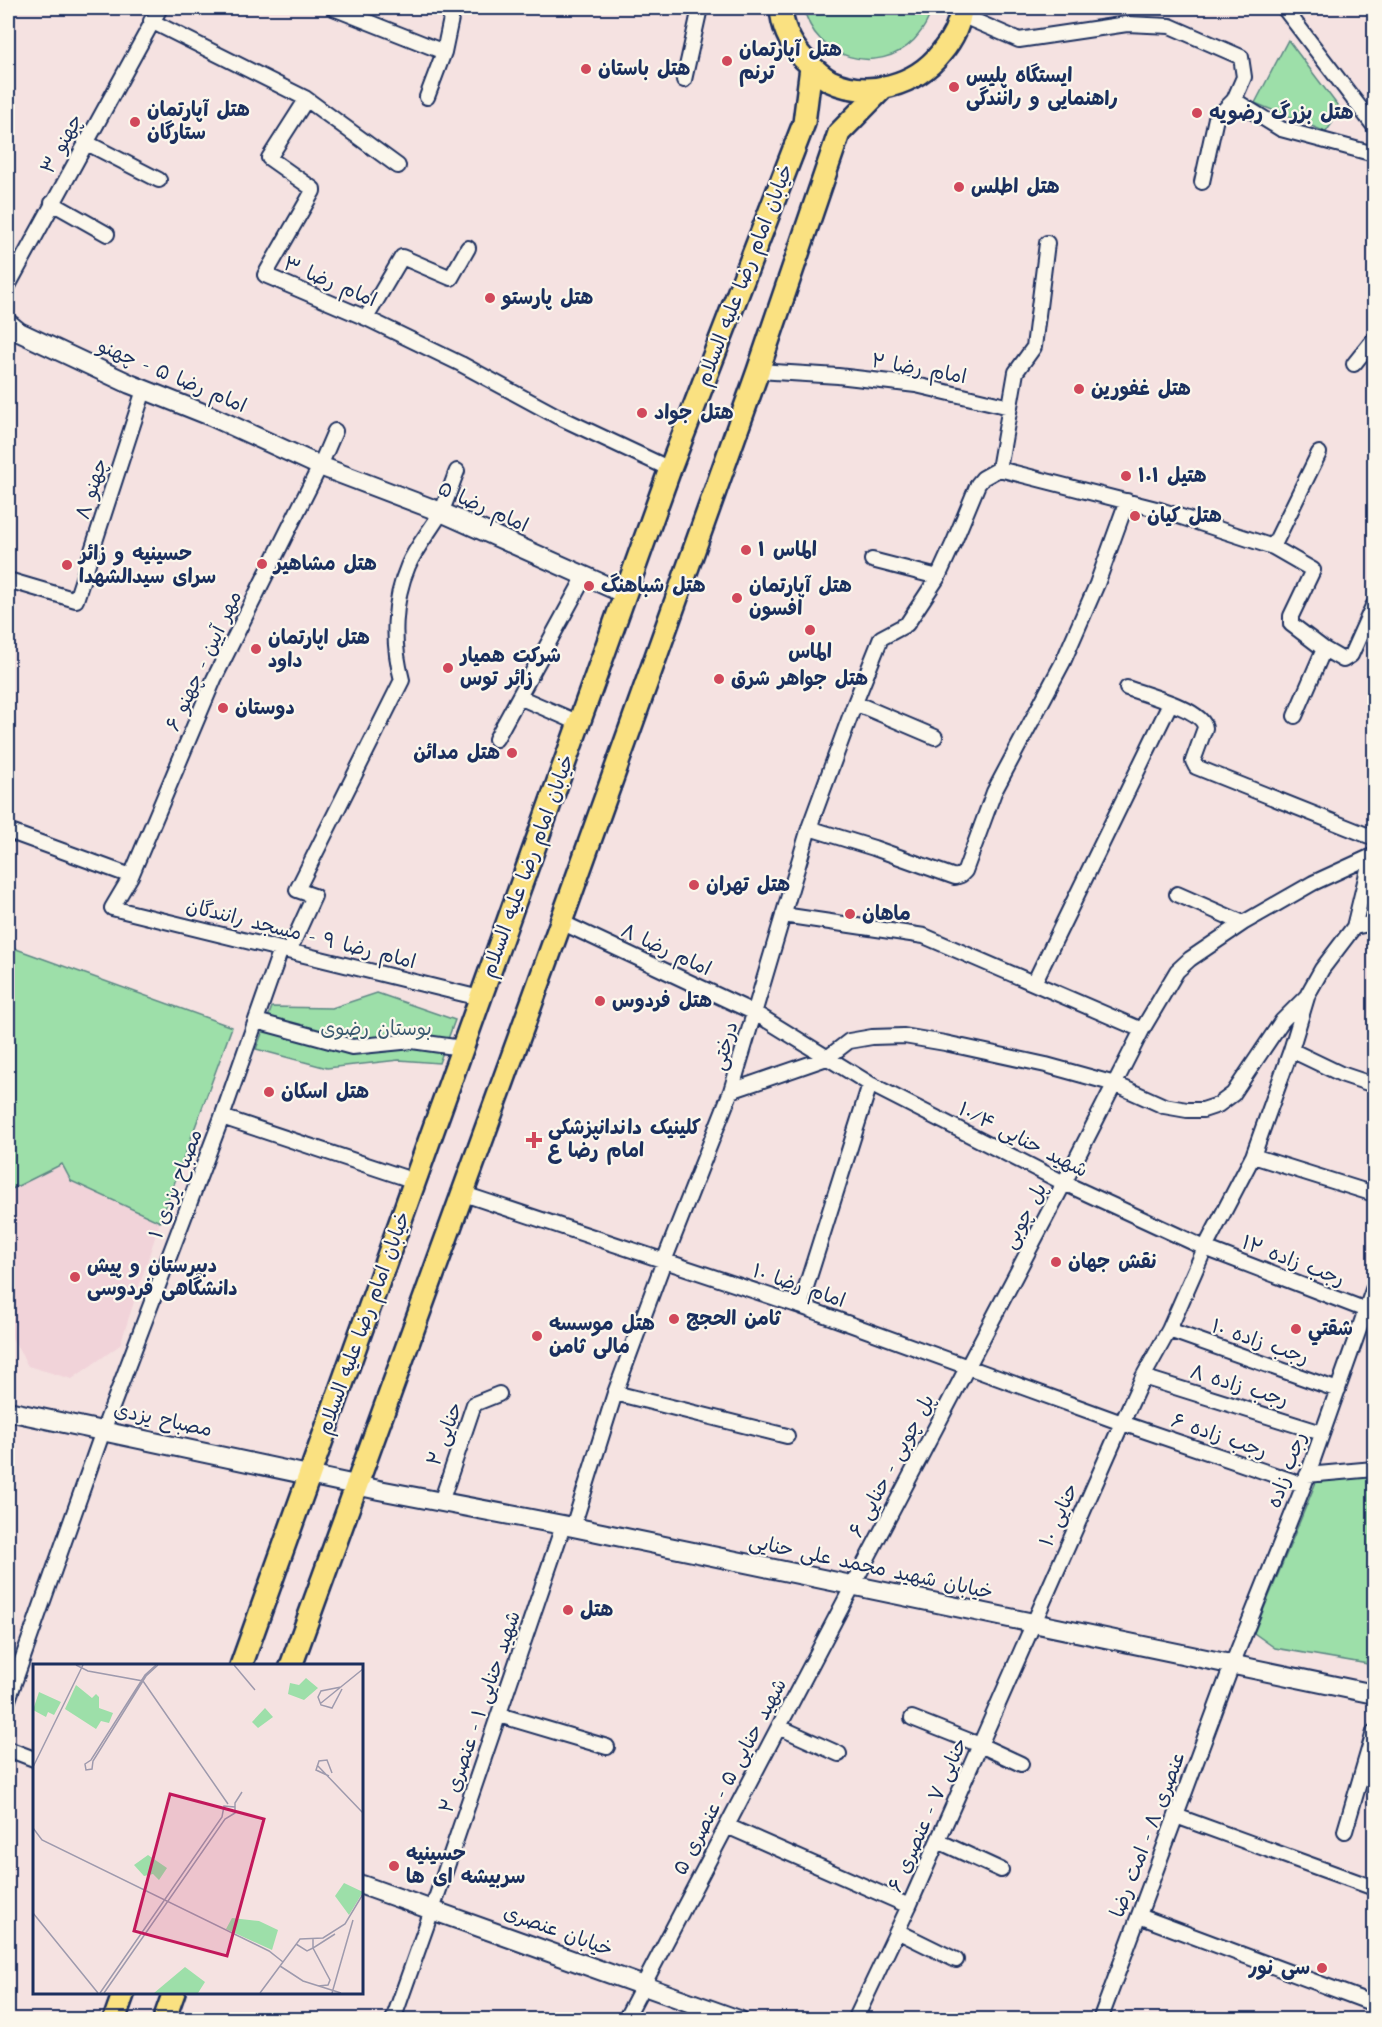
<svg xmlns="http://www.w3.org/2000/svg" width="1382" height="2027" viewBox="0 0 1382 2027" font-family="'Architects Daughter','Playpen Sans Arabic',sans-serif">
<rect width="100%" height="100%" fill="#f5e2e1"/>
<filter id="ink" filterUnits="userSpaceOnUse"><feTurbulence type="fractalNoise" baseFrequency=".0167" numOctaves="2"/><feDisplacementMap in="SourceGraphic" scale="12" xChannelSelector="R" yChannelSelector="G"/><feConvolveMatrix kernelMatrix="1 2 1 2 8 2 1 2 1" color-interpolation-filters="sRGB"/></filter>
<g filter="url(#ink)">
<path fill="#f1d3d9" d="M63 1164 71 1181 160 1222 120 1345 72 1379 28 1366 8 1331V1191Z"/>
<path fill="#9ddfa9" stroke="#5c8784" stroke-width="1.5" d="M804 8H931C930 20 922 31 914 40 878 77 814 58 804 8Z
M1288 40 1341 110 1326 132 1255 103Z
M8 946 232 1027 160 1222 71 1181 62 1164 8 1191Z
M377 993 455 1020 439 1063 399 1060 327 1068 256 1049 272 1007 332 1008Z
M1374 1476V1665L1275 1648 1254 1633 1316 1482Z"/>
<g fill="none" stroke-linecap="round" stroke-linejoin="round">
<defs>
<path id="street" d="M333 8 444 52
M1284 8 1374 126
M961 15 1019 40 1127 24 1170 26 1241 57 1244 77 1234 100
M151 21 305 98 398 166
M684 80 700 8
M427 97 444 52 453 9
M306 100 269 158 313 189V191L265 275 366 318 461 364 557 416 670 469
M85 142 159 180
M1202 182 1216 118 1234 100 1281 129 1374 154
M52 203 107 234
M8 286 160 8
M366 318 402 257 451 278 468 248
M1354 364 1374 339
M758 371 838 376 916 385 1010 407
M335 431 320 466 214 679 131 876 112 908 480 998
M999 469 1016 372 1034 347 1047 243
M1273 547 1319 453
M872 560 938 577
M8 580 76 600 144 390
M1324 649 1343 660 1351 655 1373 606
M1127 688C1144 694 1204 710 1205 728L1193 761 1196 767 1374 838
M519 697 579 723
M855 703 935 737
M496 739 585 576
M809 828 874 848 955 877 961 875 965 871 994 792 1063 662 1097 584 1127 501
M8 831 131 876
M1177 894 1243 923
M783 915 924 936 1142 1030
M561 922 755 1013 870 1084 1064 1183 1205 1248 1374 1313
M1354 927 1374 923
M289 951 314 896 297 890 402 680C392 643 393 601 408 566 416 547 430 531 440 514 447 501 451 485 457 471
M1034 983 1170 704
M256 1021 352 1047 412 1041 462 1048
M1291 1050 1341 1074 1374 1085
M731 1091 827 1058 849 1041 872 1037 904 1036 945 1043 1046 1065 1115 1084 1164 1106 1187 1110H1203L1218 1105 1233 1094 1282 1021 1307 996
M222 1117 415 1181
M1253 1156 1374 1194
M461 1193 800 1306 1122 1423 1304 1485
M800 1306 870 1084
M1169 1330 1338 1390
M1143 1377 1322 1433
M615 1393 787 1436
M1307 1475 1374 1469
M441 1502 474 1404 499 1394
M573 1527 615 1393 664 1261 731 1091 809 828 855 703 881 638 907 624 938 577 954 542 978 484 983 478 999 469 1160 510 1273 547 1313 570 1291 616V624L1324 649 1295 716
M8 1700 103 1431 222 1117 281 949
M499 1715 607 1747
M912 1718 980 1745 1021 1764
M779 1727 839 1754
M8 1749 34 1759
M1176 1816 1374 1888
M727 1826 909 1906
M1345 1831 1374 1732
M938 1841 1001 1870
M1139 1916 1374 2004
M897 1931 956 1960
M393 2020 432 1910 563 1526
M625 2020 1064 1183 1142 1030 1177 971 1190 959 1243 923 1313 883 1374 855
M855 2020 909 1906 1122 1423 1143 1377 1169 1330 1205 1248 1253 1156 1291 1050 1308 994 1322 969 1354 927 1371 857
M1100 2020 1232 1665 1304 1485 1374 1287"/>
<path id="secondary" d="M8 323 19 332 130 384 213 417 320 466 441 512 625 594
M8 1411 379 1490 573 1527 1374 1694
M362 1885 739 2020"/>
<path id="primary" d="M781 8C782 26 790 43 802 57 810 65 819 75 830 81 868 99 916 85 941 53 952 40 960 24 961 8
M241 1666 670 469 804 123 811 67
M291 1666 561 922 758 371 839 133 883 88
M114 2020 124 1992
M164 2020 174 1992"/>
</defs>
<use href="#street" stroke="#1b2f5e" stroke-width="18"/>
<use href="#secondary" stroke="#1b2f5e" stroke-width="22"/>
<use href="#primary" stroke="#1b2f5e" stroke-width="26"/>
<use href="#street" stroke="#fbf7ec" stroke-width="14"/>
<use href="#secondary" stroke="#fbf7ec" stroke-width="18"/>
<use href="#primary" stroke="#fae181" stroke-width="21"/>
</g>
</g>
<g fill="#d1495b" stroke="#fbf7ec" stroke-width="2">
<circle cx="727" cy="61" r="6"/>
<circle cx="586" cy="69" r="6"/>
<circle cx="954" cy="87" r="6"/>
<circle cx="1197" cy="113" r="6"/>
<circle cx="135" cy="122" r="6"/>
<circle cx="959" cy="187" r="6"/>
<circle cx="490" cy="298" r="6"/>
<circle cx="1079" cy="389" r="6"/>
<circle cx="642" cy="413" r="6"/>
<circle cx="1126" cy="476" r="6"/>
<circle cx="1135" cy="516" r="6"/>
<circle cx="746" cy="550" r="6"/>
<circle cx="262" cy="564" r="6"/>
<circle cx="67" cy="565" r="6"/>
<circle cx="589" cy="586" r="6"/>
<circle cx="737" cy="598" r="6"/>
<circle cx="810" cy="630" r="6"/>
<circle cx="256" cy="649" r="6"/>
<circle cx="448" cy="668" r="6"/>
<circle cx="719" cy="679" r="6"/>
<circle cx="223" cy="708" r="6"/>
<circle cx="512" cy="753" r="6"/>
<circle cx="694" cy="885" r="6"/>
<circle cx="850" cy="914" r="6"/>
<circle cx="600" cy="1001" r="6"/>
<circle cx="269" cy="1092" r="6"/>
<path d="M531 1131h6v6h6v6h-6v6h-6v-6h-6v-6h6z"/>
<circle cx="1056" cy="1262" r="6"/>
<circle cx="75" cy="1277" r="6"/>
<circle cx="674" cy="1319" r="6"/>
<circle cx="1296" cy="1329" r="6"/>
<circle cx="537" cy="1336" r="6"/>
<circle cx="568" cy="1610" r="6"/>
<circle cx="394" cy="1866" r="6"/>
<circle cx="1322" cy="1968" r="6"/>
</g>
<g text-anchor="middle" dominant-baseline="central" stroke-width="4.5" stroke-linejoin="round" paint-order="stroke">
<g font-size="20" font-weight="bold" fill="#1b2f5e" stroke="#fbf7ec" text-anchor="start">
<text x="739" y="50">هتل آپارتمان<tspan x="739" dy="23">ترنم</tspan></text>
<text x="598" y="69">هتل باستان</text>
<text x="966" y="76">ایستگاه پلیس<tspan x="966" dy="23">راهنمایی و رانندگی</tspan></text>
<text x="147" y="110">هتل آپارتمان<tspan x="147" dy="23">ستارگان</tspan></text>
<text x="1209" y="113">هتل بزرگ رضویه</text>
<text x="971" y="187">هتل اطلس</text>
<text x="502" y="298">هتل پارستو</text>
<text x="1091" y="389">هتل غفورین</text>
<text x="654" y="413">هتل جواد</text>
<text x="1138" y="476">هتیل ۱۰۱</text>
<text x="1147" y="516">هتل کیان</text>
<text x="758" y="550">الماس ۱</text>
<text x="79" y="554">حسینیه و زائر<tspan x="79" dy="23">سرای سیدالشهدا</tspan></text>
<text x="274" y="564">هتل مشاهیر</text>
<text x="601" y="586">هتل شباهنگ</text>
<text x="749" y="586">هتل آپارتمان<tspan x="749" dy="23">افسون</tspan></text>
<text x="268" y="638">هتل اپارتمان<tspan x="268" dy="23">داود</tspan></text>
<text x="810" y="652" text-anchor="middle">الماس</text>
<text x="460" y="656">شرکت همیار<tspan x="460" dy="23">زائر توس</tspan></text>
<text x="731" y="679">هتل جواهر شرق</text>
<text x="235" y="708">دوستان</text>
<text x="500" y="753" text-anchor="end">هتل مدائن</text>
<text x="706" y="885">هتل تهران</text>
<text x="862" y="914">ماهان</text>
<text x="612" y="1001">هتل فردوس</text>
<text x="281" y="1092">هتل اسکان</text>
<text x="548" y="1128">کلینیک داندانپزشکى<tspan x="548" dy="23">امام رضا ع</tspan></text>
<text x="1068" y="1262">نقش جهان</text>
<text x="87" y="1266">دبیرستان و پیش<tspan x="87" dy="23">دانشگاهی فردوسی</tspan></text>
<text x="686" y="1319">ثامن الحجج</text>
<text x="549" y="1324">هتل موسسه<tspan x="549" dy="23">مالی ثامن</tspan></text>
<text x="1308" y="1329">شقتي</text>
<text x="580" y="1610">هتل</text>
<text x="406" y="1854">حسینیه<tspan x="406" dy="23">سربیشه ای ها</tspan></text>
<text x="1310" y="1968" text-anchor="end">سی نور</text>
</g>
<g font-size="20" fill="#1b2f5e" stroke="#fbf7ec">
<text transform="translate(62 144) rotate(-61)">چهنو ۳</text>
<text transform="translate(745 275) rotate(-69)">خیابان امام رضا علیه السلام</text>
<text transform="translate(330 282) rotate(23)">امام رضا ۳</text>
<text transform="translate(919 369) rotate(10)">امام رضا ۲</text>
<text transform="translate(172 376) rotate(23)">امام رضا ۵ - چهنو</text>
<text transform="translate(92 489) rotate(-72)">چهنو ۸</text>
<text transform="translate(483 507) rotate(24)">امام رضا ۵</text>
<text transform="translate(204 661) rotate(-65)">مهر آیین - چهنو ۶</text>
<text transform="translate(528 866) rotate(-70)">خیابان امام رضا علیه السلام</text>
<text transform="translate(301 934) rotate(14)">امام رضا ۹ - مسجد رانندگان</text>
<text transform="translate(666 950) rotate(25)">امام رضا ۸</text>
<text transform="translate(725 1046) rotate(-74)">درختی</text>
<text transform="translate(1023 1140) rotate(27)">شهید حنایی ۱۰/۴</text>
<text transform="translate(176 1184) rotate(-69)">مصباح یزدی ۱</text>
<text transform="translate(1025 1216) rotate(-62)">پل چوبی</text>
<text transform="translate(1293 1261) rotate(21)">رجب زاده ۱۲</text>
<text transform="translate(799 1286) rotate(19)">امام رضا ۱۰</text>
<text transform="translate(364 1323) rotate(-70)">خیابان امام رضا علیه السلام</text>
<text transform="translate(1260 1342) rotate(19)">رجب زاده ۱۰</text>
<text transform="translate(1239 1386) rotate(17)">رجب زاده ۸</text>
<text transform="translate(163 1420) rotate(12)">مصباح یزدی</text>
<text transform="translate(445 1434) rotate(-69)">حنایی ۲</text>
<text transform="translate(1219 1436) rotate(19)">رجب زاده ۶</text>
<text transform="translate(892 1466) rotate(-62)">پل چوبی - حنایی ۶</text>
<text transform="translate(1287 1470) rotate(-70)">رجب زاده</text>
<text transform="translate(1059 1515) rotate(-66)">حنایی ۱۰</text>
<text transform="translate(871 1567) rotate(12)">خیابان شهید محمد علی حنایی</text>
<text transform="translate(480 1712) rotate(-71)">شهید حنایی ۱ - عنصری ۲</text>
<text transform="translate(730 1777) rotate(-62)">شهید حنایی ۵ - عنصری ۵</text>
<text transform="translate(928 1815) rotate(-66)">حنایی ۷ - عنصری ۶</text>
<text transform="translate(1148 1835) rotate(-69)">عنصری ۸ - امت رضا</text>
<text transform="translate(558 1931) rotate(20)">خیابان عنصری</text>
</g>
<g font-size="20" fill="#3c5b71" stroke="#fbf7ec">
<text x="376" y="1029">بوستان رضوی</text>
</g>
</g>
<g transform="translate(33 1664)">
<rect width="330" height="330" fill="#f5e2e1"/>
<path d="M273 14 285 24 271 36 255 30 257 19 266 21ZM43 21 59 34 63 30 66 33V44L80 49 76 59 68 57 63 65 32 45ZM6 28 28 38 21 51 15 48 13 53 0 46ZM232 44 240 53 225 64 219 58ZM115 191 134 204 126 216 120 210 111 212 101 201ZM311 219 330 228 316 251 302 232ZM199 254 226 257 245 266 239 286 193 265ZM152 303 172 318 165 329H121Z" fill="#9ddfa9"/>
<path fill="none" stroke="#9e9aad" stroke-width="1.5" d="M43 1 55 7 110 17 195 140M123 1 112 11 58 96 52 100 53 106 59 105 60 97 113 12 125 1M201 1 222 26M308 23 288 27 285 33 288 41 299 44 309 25M288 39 330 5M284 101 330 149M0 103 50 1M296 112 283 106 286 97 294 96 299 109M0 164 9 176 236 287 250 298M0 249 65 329M263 280 274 287 280 284V275M247 302 270 317 308 329M285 322 295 321 297 316 280 284 302 270M67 329 189 153 191 142 202 143M71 329 192 155 202 149V139L209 128M227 329 267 275 290 274 312 260 330 230M299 329 320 256"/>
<path fill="#c2185b" fill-opacity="0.15" stroke="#c2185b" stroke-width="3" d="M137 130 231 155 194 292 101 267Z"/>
<rect width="330" height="330" fill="none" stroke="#1b2f5e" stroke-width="3"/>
</g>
<rect width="1382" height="2027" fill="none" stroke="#fbf7ec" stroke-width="30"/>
<rect x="15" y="15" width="1352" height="1997" fill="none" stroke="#1b2f5e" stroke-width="2" filter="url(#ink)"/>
</svg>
